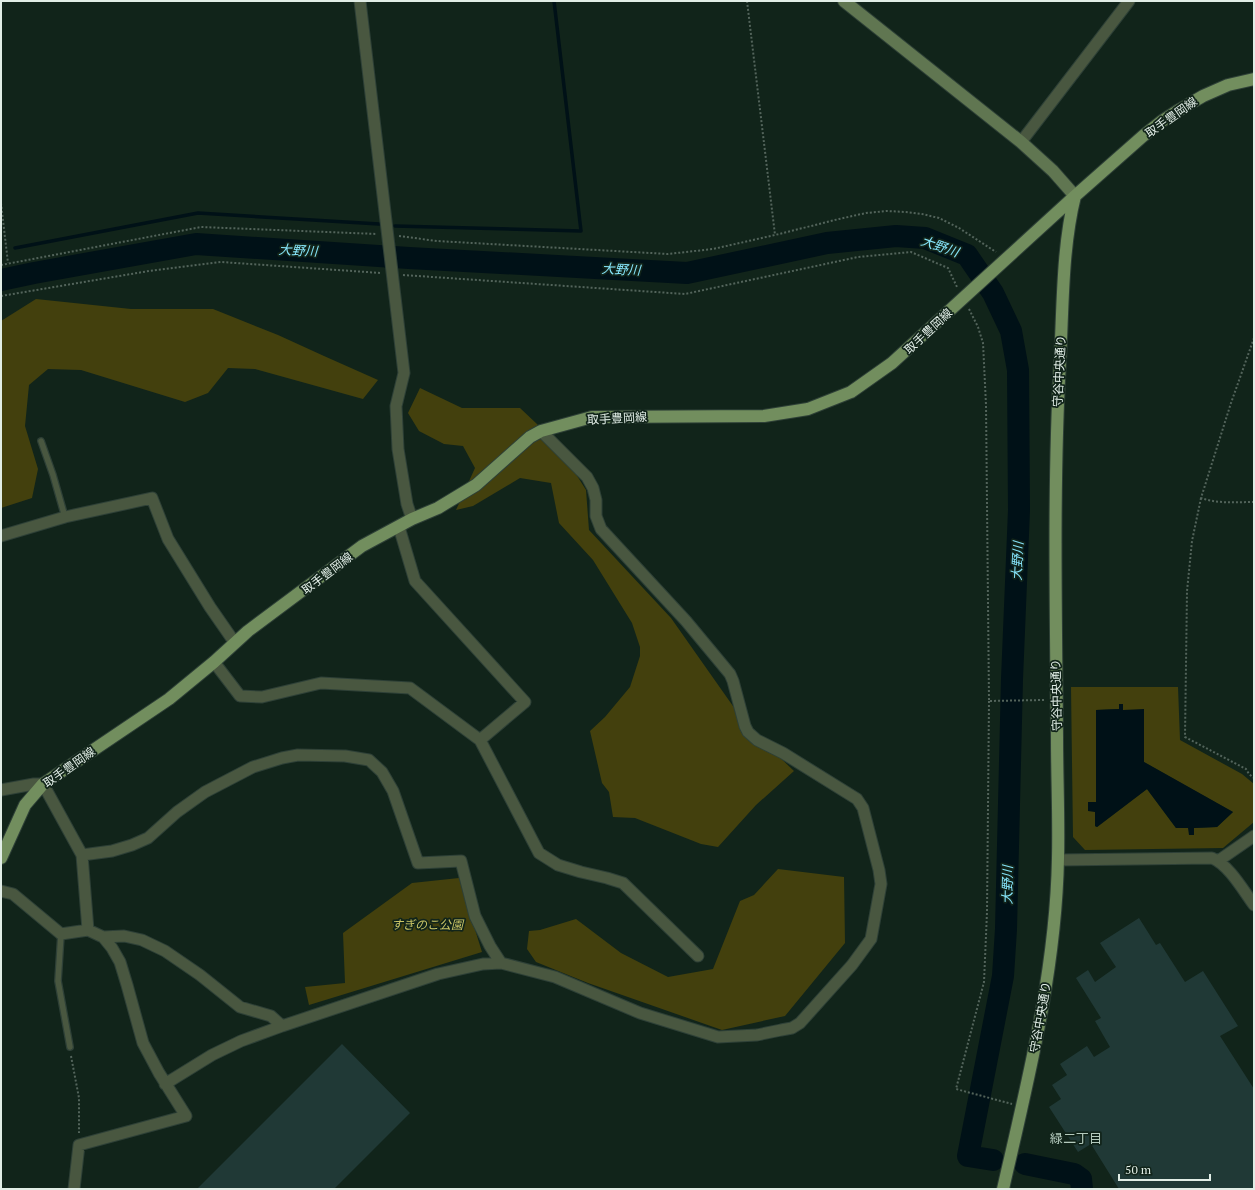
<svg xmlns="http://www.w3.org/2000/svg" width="1255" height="1190" viewBox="0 0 1255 1190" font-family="'PT Serif','Noto Sans JP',serif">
<rect width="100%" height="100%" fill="#11241a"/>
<path fill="#43400d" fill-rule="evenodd" d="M36 299 131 309H213L278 335 324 356 378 380 363 399 255 369 228 368 208 393 185 402 81 370 48 369 29 385 25 426 38 469 32 498 1 508V321Z
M420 388 462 408H520L556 442 586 490 589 530 671 618 747 726 794 771 756 805 718 847 701 844 635 818 613 817 609 792 602 783 590 731 605 717 630 687 640 656V647L632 623 593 560 559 523 551 483 520 478 473 506 456 510 475 468 463 446 444 444 419 431 408 413Z
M1071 687H1178L1180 740 1242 774 1254 784V822L1223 848 1085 850 1073 837ZM1122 704 1123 710H1144V762L1233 812 1217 827 1194 828 1189 835V828H1176L1147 789 1097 827 1095 826V811L1088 802H1096V710L1119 709Z
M778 869 844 877 845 943 785 1016 722 1030 588 983 536 962 527 949 529 931 540 930 576 919 621 953 668 977 713 969 740 901 754 895Z
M459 878 482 952 309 1005 305 987 345 983 343 933 412 883Z"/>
<path fill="#001117" d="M1119 704H1123V710L1144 709V762L1233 812 1217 827 1194 828V835H1189L1188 828H1176L1147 789 1097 827 1095 826V812L1088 811V802H1096V710L1119 709Z"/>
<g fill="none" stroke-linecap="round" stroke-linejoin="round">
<path stroke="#001117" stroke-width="3.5" d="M395 226 581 231 554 1
M15 248 198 213 379 224"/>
<path stroke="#001117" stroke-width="22" d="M1 280 34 273 196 244 409 258 687 273 827 243 896 236 925 238 967 255 993 293 1011 331 1018 370 1019 510 1012 679 1006 929 1003 976 968 1156 993 1160
M1025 1164 1074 1174 1081 1179 1082 1189"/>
</g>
<path fill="#203936" d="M1139 918 1156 945 1160 943 1185 982 1203 971 1238 1026 1220 1036 1254 1089V1189H1119L1091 1144 1078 1152 1049 1107 1061 1099 1052 1085 1067 1075 1060 1064 1087 1046 1094 1057 1110 1047 1095 1021 1101 1018 1076 978 1088 970 1095 982 1116 967 1100 943Z
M342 1044 410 1113 334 1189H197Z"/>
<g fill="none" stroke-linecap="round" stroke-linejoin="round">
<defs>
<path id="lane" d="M41 441 53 475 65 517
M61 934 58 981 70 1047"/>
<path id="street" d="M360 1 404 373 396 406 398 449 407 504 412 519
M1021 142 1129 1
M399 527 415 581 525 702 480 740
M1 536 65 517 152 498 168 539 210 607 235 643
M214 662 240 696 262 697 321 683 410 688 480 740 539 853 558 865 581 872 607 878 623 883 698 956
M1 790 34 784H43L82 855 88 930 103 937 112 948 120 962 127 985 143 1043 159 1073 186 1116 79 1145 74 1189
M82 855 112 851 132 845 148 838 177 812 205 792 253 767 282 758 298 755 345 756 369 760 382 772 393 791 418 863 461 861 475 916 490 946 501 963
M1058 860 1212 858C1229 865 1243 890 1254 905
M1218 861 1254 836
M1 891 13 894 61 934 88 930
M103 937 124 936 142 940 165 951 200 975 240 1007 271 1016 282 1026
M165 1084 212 1055 241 1041 282 1026 438 974 483 964 501 963 555 977 640 1013 718 1037 757 1035 781 1030 792 1028 800 1023 852 965 871 939 881 884 879 870 863 808 857 799 783 753 757 740 748 732 745 726 733 681 730 674 686 621 601 529 596 516V500L593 488 587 477 541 431"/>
<path id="secondary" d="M844 1 1021 142 1053 171 1075 196"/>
<path id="primary" d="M1 858 25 805 43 784 169 699 214 662 248 631 362 546 412 519 438 508 476 485 530 437 541 431 592 417 764 416 808 409 851 392 892 363 1075 196 1143 136 1162 121 1179 110 1203 96 1228 85 1254 79
M1003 1189C1028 1080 1056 970 1058 858 1059 818 1057 778 1057 737 1056 612 1053 486 1060 361 1063 307 1062 248 1075 196"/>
</defs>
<use href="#lane" stroke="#2e4037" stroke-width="8"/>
<use href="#street" stroke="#2e4037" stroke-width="13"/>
<use href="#secondary" stroke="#2e4037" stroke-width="14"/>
<use href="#primary" stroke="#2e4037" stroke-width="14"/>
<path stroke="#53645b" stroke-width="2" stroke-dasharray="2 2" stroke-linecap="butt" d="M747 1 775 235
M1 203 8 263
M399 236 437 241 668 254 713 249 775 235 839 219 866 213 887 211 906 212 922 214 939 218 959 228 996 252
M1 265 201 227 377 234
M403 275 685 294 858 257 911 252 948 268 957 287
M1 296 149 271 221 262 381 273
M969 309 978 327 983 343 986 405 989 701 1045 700
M1254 338 1231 403 1201 498C1218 504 1236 502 1254 502
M1201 498 1192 541 1187 591 1185 737 1246 769 1249 774 1254 778
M989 701 987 912 984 982 956 1089 1012 1104
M71 1056 79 1098V1133"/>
<use href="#lane" stroke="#495740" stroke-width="5.5"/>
<use href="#street" stroke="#495740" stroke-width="11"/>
<use href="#secondary" stroke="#607651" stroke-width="12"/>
<use href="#primary" stroke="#728e5e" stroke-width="12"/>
</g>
<g text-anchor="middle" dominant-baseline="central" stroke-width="3.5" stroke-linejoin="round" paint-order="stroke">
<g font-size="12" fill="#e1ede6" stroke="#11241a">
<text transform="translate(1171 117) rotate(-35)">取手豊岡線</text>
<text transform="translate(928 331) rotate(-43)">取手豊岡線</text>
<text transform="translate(1059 371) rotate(-87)">守谷中央通り</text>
<text transform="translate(617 418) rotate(-3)">取手豊岡線</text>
<text transform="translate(327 573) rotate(-37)">取手豊岡線</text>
<text transform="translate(1056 695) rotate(-91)">守谷中央通り</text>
<text transform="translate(69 767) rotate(-35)">取手豊岡線</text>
<text transform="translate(1040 1017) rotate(-80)">守谷中央通り</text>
</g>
<g font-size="12" font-style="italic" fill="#cbc666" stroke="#11241a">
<text x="427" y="924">すぎのこ公園</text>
</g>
<g font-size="13" font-style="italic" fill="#87e6fc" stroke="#11241a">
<text transform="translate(940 246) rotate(19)">大野川</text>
<text transform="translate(298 250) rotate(3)">大野川</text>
<text transform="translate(621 269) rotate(3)">大野川</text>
<text transform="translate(1017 561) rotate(-87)">大野川</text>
<text transform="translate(1007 885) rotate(-89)">大野川</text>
</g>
<g font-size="13" fill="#b3c9bc" stroke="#11241a">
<text x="1076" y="1138">緑二丁目</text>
</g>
</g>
<rect width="1255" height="1190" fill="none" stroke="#e1ede6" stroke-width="4"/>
<path d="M1119 1174v6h91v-6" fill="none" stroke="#e1ede6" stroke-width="2"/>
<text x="1125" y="1174" font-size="12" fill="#e1ede6" stroke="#11241a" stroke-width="3" paint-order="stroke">50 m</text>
</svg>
